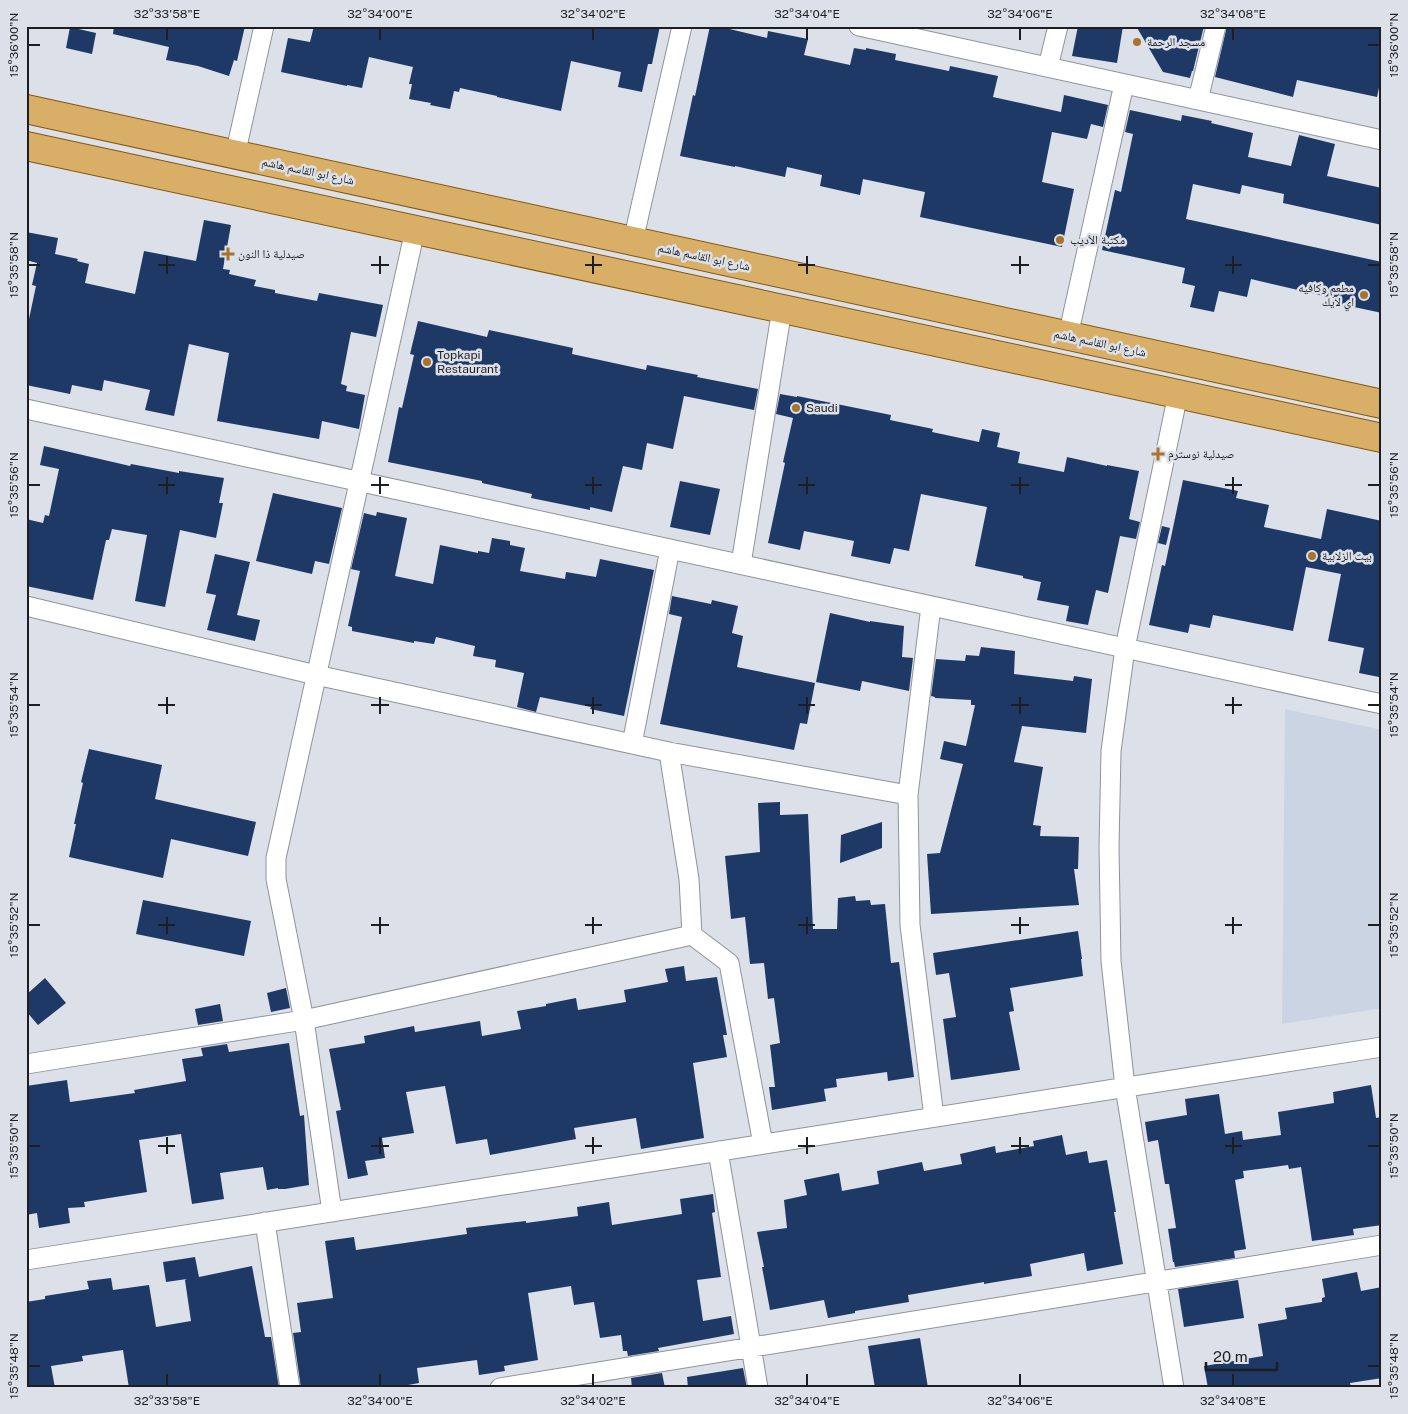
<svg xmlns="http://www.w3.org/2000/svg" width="1408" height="1414" viewBox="0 0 1408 1414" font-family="'Public Sans','Noto Naskh Arabic',sans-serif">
<rect width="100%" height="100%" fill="#dce0e8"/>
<path fill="#cbd4e2" d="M1285 709 1382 730V1008L1282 1024Z"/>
<path fill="#1f3967" d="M114 26H245L237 61 234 60 229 76 198 66 166 60 169 47 113 34Z
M314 26H660L652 64H648L642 92 618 87 621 72 571 61 561 111 497 97V96L460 88 459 92 454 91 450 109 430 105 431 103 409 99 412 84H409L413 67 369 57 362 88 347 85V86L281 72 288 38 310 42Z
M710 26H717L767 38 768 31 808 39 804 55 850 65 854 48 866 50V48L896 54 895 60 949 71 950 66 998 76 993 97 1061 112 1064 95 1108 105 1103 127 1091 124 1087 139 1052 132 1042 182 1074 189 1062 247 920 217 925 192 863 179 860 195 820 186 822 175 787 167 785 177 735 166V167L680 156 693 95 695 96Z
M1078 26H1123L1117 63 1072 56Z
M1136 26H1204L1193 71H1192L1190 78 1163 72Z
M1227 26H1382V74L1377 97 1297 80 1293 97 1215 77Z
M70 27 96 33 92 54 66 48Z
M1130 110 1181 121 1182 115 1212 121 1211 123 1253 133 1248 157 1291 166 1299 135 1335 144 1327 176 1382 188V225L1283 203 1284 194 1242 185 1240 194 1193 184 1186 219 1382 262V313L1340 304 1341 300 1251 279 1247 297 1219 291 1214 312 1190 307 1195 286 1182 283 1185 268 1102 250 1115 190 1121 192 1133 134 1125 132Z
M204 220 231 225 223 269 230 270 229 274 256 280 254 286 275 290V293L317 301 319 293 383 305 376 337 351 332 341 384 347 386 346 391 365 395 359 429 322 421 319 439 217 421 229 353 189 344 174 416 145 410 150 390 104 380 102 391 72 385 70 394 26 385V333L36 286 32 285 37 263 26 260V232L58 238 55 254 78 259 77 261 89 264 85 283 135 294 144 251 196 261Z
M418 321 487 337 489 330 573 348 572 354 646 370 647 365 698 375 697 377 758 389 754 410 684 396 673 449 647 443 642 470 623 466 612 512 590 507V510L531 498 532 494 482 483V481L388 462 399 407 402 408 414 355 410 354Z
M780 394 797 397V396L891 415 890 420 933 429 932 432 979 442 982 429 1000 433 997 447 1020 452 1018 463 1064 472 1067 457 1107 466V465L1139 471 1129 519 1140 522 1136 539 1120 536 1108 593 1096 590 1088 625 1066 621 1069 606 1037 600 1041 582 1023 578V576L975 566 987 507 921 494 909 551 894 548 890 564 851 556 854 541 804 531 800 550 768 543 785 463 783 462 793 418 776 414Z
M44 446 130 466 131 464 179 473V471L224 478 219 503H223L216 538 180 530 165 607 135 601 147 535 112 529 109 540H106L93 600 26 586V519L43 523 45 515 49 516 59 469 40 465Z
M1183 480 1238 491 1236 498 1269 505 1264 527 1321 539 1327 509 1382 521V667L1379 677 1359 673 1364 648 1328 641 1341 574 1306 567 1293 631 1213 615 1210 628 1190 624 1188 633 1149 625 1162 565 1165 566Z
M680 481 720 489 710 535 670 527Z
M273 493 342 508 329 564 315 561 312 574 256 561Z
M377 512 407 518 395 576 433 584 440 545 478 553V551L489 553 492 538 510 541V545L525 548 520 571 565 579 566 572 596 577 600 559 654 570 624 716 590 709 591 707 540 697 536 712 517 707 524 673 495 667 496 660 473 656 475 646 436 637 434 644 414 641V643L352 631V627L348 626 360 571 351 569 364 513 376 516Z
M1162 526 1170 528 1166 545 1158 543Z
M215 554 250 562 237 615 260 620 255 641 207 630 216 595 206 593Z
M672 596 711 604 712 600 738 606 732 633 743 636 737 667 815 683 807 724 800 723 794 750 660 724 682 617 669 614Z
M830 613 870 622V621L904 626 902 657 913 658 909 691 862 681 860 691 816 682Z
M981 647 1015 651 1014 674 1073 681 1074 676 1092 679 1086 733 1022 726 1014 762 1043 767 1033 825 1041 826 1040 836 1079 837 1078 869H1074L1079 905 931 914 927 854 940 853 963 764 940 759 944 741 966 746 975 705H971V700L935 698V697L931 696 936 659 965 661 966 655 979 656Z
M89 749 162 765 155 799 256 822 248 856 171 839 163 878 69 857 76 824H74L83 783 81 782Z
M780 802V815L808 814 813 929H837L838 898 855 896 856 901 870 900 871 905 885 904 891 963 899 962 914 1077 888 1081 887 1072 836 1079 837 1087 824 1089 826 1101 772 1110 769 1087H775L770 1045 780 1043 774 998 768 999 764 963 750 964 745 917 731 919 725 856 760 852 758 803Z
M882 822V848L840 863 841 835Z
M143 900 251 921 244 956 136 934Z
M1078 931 1082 959H1081L1083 976 1010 988 1014 1011 1009 1012 1020 1070 951 1080 943 1019 956 1017 949 973 936 975 933 953Z
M684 966 686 981 717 977 727 1035H723L727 1057 693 1063 704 1138 641 1149 636 1118 574 1128 576 1139 490 1155 487 1139 456 1144 445 1086 406 1092 414 1133 382 1138 385 1158 365 1161 368 1175 348 1179 336 1111 341 1110 329 1049 365 1043 364 1036 414 1026 415 1032 480 1021 482 1036 521 1029 517 1011 546 1006V1004L576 998 578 1010 626 1002 624 990 668 982 665 969Z
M45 978 66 1003 38 1025 26 1011V995Z
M286 988 290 1008 271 1012 267 993Z
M220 1004 223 1021 198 1025 195 1009Z
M289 1043 300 1116 304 1115 309 1185 285 1189H278V1188L267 1190 263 1167 220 1173 224 1199 192 1204 181 1134 139 1140 147 1192 84 1202 85 1207 68 1208 70 1223 39 1228 37 1213 26 1215V1086L67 1080 70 1102 135 1093 134 1090 186 1081 182 1059 203 1056 201 1048 227 1044 229 1052Z
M1371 1085 1376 1118 1382 1117V1225L1353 1229 1354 1235 1312 1241 1301 1167 1289 1169 1288 1165 1243 1171 1244 1178 1235 1180 1246 1249 1234 1251 1235 1258 1175 1267 1174 1262H1173L1168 1229 1176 1228 1169 1184H1165L1158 1140 1148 1142 1145 1122 1187 1115 1185 1099 1219 1094 1225 1134 1242 1131 1243 1140 1281 1135 1278 1112 1334 1103 1333 1092Z
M1062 1135 1066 1155 1087 1151 1089 1163 1107 1160 1116 1212H1114L1123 1264 1087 1271 1084 1253 1030 1264 1032 1276 984 1284V1282L908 1295 909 1302 855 1311V1313L828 1318 824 1300 770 1310 762 1267H764L757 1232 787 1228 784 1200 807 1195 804 1180 839 1173 842 1191 879 1184 877 1171 922 1162 924 1171 962 1164 960 1154 995 1146 996 1153 1034 1146 1033 1141Z
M713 1194 715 1212 712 1213 721 1277 697 1280 703 1321 731 1316 734 1334 658 1348 659 1351 628 1356 627 1351H623L621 1335 600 1338 594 1302 574 1305 571 1286 528 1293 538 1360 504 1366 505 1371 479 1375 477 1360 417 1368 419 1383 392 1388H301L293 1333 301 1332 297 1303 333 1298 325 1241 354 1237 356 1250 467 1234 466 1228 526 1221V1223L578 1216 577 1207 609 1202 612 1225 682 1214 680 1199Z
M195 1257 199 1277 252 1266 265 1337H271L279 1388H129L123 1350 82 1356 83 1361 51 1366 55 1388H26V1302L45 1299V1296L89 1289 87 1281 111 1278 113 1290 149 1285 156 1327 191 1321 185 1280 187 1279 166 1282 163 1262Z
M1357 1272 1361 1291 1382 1287V1378L1350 1383 1351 1388H1208L1204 1366 1263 1356 1258 1324 1287 1319 1285 1308 1322 1302V1298L1325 1297 1322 1279Z
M1238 1280 1244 1318 1184 1327 1178 1289Z
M920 1338 928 1388H875L868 1346Z
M743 1368 747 1388H688L687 1377Z
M662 1373 665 1388H632L631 1378Z"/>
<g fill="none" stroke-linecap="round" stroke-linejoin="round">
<defs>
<path id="minor" d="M859 26 1382 140
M1048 67 1058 26
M1198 100 1216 26
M235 155 264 26
M633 241 682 26
M1068 336 1124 84
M26 409 1382 704
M741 564 782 309
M26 606 316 675 669 752 908 795
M931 606 908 795 910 925 934 1117
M632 744 670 549
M669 752 689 879 692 935 729 963 763 1144
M26 1064 304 1020 692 935
M718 1151 758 1388
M332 1212 304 1020 276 879V858L415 230
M265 1222 290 1388
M26 1260 1382 1047
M500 1388 1382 1245
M1174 1388 1125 1087 1111 961 1109 848 1111 751 1125 648 1178 394"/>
<path id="primary" d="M26 109 1382 404
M26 146 1382 438"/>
</defs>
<use href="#minor" stroke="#8f939a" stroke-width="21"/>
<use href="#primary" stroke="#86580d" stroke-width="30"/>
<use href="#minor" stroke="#fff" stroke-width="19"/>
<use href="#primary" stroke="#d9ae67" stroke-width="28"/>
</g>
<path fill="none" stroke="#1c1e21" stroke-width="2" d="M167 28V40M380 28V40M593 28V40M807 28V40M1020 28V40M1233 28V40M28 45H40M1368 45H1380M167 256V274M380 256V274M593 256V274M807 256V274M1020 256V274M1233 256V274M28 265H40M158 265H175M371 265H389M585 265H602M798 265H815M1011 265H1029M1225 265H1242M1368 265H1380M167 477V494M380 477V494M593 477V494M807 477V494M1020 477V494M1233 477V494M28 485H40M158 485H175M371 485H389M585 485H602M798 485H815M1011 485H1029M1225 485H1242M1368 485H1380M167 697V714M380 697V714M593 697V714M807 697V714M1020 697V714M1233 697V714M28 705H40M158 705H175M371 705H389M585 705H602M798 705H815M1011 705H1029M1225 705H1242M1368 705H1380M167 917V934M380 917V934M593 917V934M807 917V934M1020 917V934M1233 917V934M28 925H40M158 925H175M371 925H389M585 925H602M798 925H815M1011 925H1029M1225 925H1242M1368 925H1380M167 1137V1154M380 1137V1154M593 1137V1154M807 1137V1154M1020 1137V1154M1233 1137V1154M28 1146H40M158 1146H175M371 1146H389M585 1146H602M798 1146H815M1011 1146H1029M1225 1146H1242M1368 1146H1380M28 1366H40M1368 1366H1380M167 1374V1386M380 1374V1386M593 1374V1386M807 1374V1386M1020 1374V1386M1233 1374V1386"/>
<g fill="#a9722e" stroke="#dce0e8" stroke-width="2">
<circle cx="1137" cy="42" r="5"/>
<circle cx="1060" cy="240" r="5"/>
<path d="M225.5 246.5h5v5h5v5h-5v5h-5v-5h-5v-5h5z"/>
<circle cx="1364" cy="295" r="5"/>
<circle cx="427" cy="362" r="5"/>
<circle cx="796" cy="408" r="5"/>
<path d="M1155.5 446.5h5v5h5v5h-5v5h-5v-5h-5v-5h5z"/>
<circle cx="1312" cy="556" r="5"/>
</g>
<g text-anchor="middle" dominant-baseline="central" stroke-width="5" stroke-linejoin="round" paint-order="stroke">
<g font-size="12" fill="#1c1e21" stroke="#dce0e8" text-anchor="start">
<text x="1147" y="42">مسجد الرحمة</text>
<text x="1070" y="240">مكتبة الأديب</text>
<text x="238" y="254">صيدلية ذا النون</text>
<text x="1354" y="288" text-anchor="end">مطعم وكافيه<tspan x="1354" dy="14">اي لايك</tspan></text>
<text x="437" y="355">Topkapi<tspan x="437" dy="14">Restaurant</tspan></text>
<text x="806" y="408">Saudi</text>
<text x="1168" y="454">صيدلية نوسترم</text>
<text x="1322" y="556">بيت الزلابية</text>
</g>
<g font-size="12" fill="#1c1e21" stroke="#dce0e8">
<text transform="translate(308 171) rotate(12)">شارع ابو القاسم هاشم</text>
<text transform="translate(704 257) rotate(12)">شارع ابو القاسم هاشم</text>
<text transform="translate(1100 343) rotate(12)">شارع ابو القاسم هاشم</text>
</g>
</g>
<rect width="1408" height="1414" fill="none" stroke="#dce0e8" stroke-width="55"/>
<path d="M1206 1362v8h71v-8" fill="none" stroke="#1c1e21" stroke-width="2.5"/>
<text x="1213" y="1362" font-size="15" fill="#1c1e21" stroke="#dce0e8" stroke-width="4" paint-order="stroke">20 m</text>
<rect x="28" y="28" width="1352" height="1358" fill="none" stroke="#1c1e21" stroke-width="2"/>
<g font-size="12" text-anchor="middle" fill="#1c1e21">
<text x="167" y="18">32°33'58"E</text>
<text x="380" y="18">32°34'00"E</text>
<text x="593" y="18">32°34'02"E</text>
<text x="807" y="18">32°34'04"E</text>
<text x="1020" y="18">32°34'06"E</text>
<text x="1233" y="18">32°34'08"E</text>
<text transform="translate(14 45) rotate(-90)" y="4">15°36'00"N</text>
<text transform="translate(1394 45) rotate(-90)" y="4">15°36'00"N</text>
<text transform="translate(14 265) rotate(-90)" y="4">15°35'58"N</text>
<text transform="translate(1394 265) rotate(-90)" y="4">15°35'58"N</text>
<text transform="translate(14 485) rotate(-90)" y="4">15°35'56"N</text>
<text transform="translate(1394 485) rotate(-90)" y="4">15°35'56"N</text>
<text transform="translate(14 705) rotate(-90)" y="4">15°35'54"N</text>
<text transform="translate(1394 705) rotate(-90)" y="4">15°35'54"N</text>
<text transform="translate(14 925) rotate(-90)" y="4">15°35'52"N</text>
<text transform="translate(1394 925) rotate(-90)" y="4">15°35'52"N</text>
<text transform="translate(14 1146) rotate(-90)" y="4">15°35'50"N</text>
<text transform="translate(1394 1146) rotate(-90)" y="4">15°35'50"N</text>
<text transform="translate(14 1366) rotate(-90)" y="4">15°35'48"N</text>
<text transform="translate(1394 1366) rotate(-90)" y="4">15°35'48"N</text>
<text x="167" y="1405">32°33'58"E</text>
<text x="380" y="1405">32°34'00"E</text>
<text x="593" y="1405">32°34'02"E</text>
<text x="807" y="1405">32°34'04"E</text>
<text x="1020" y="1405">32°34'06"E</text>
<text x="1233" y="1405">32°34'08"E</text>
</g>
</svg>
